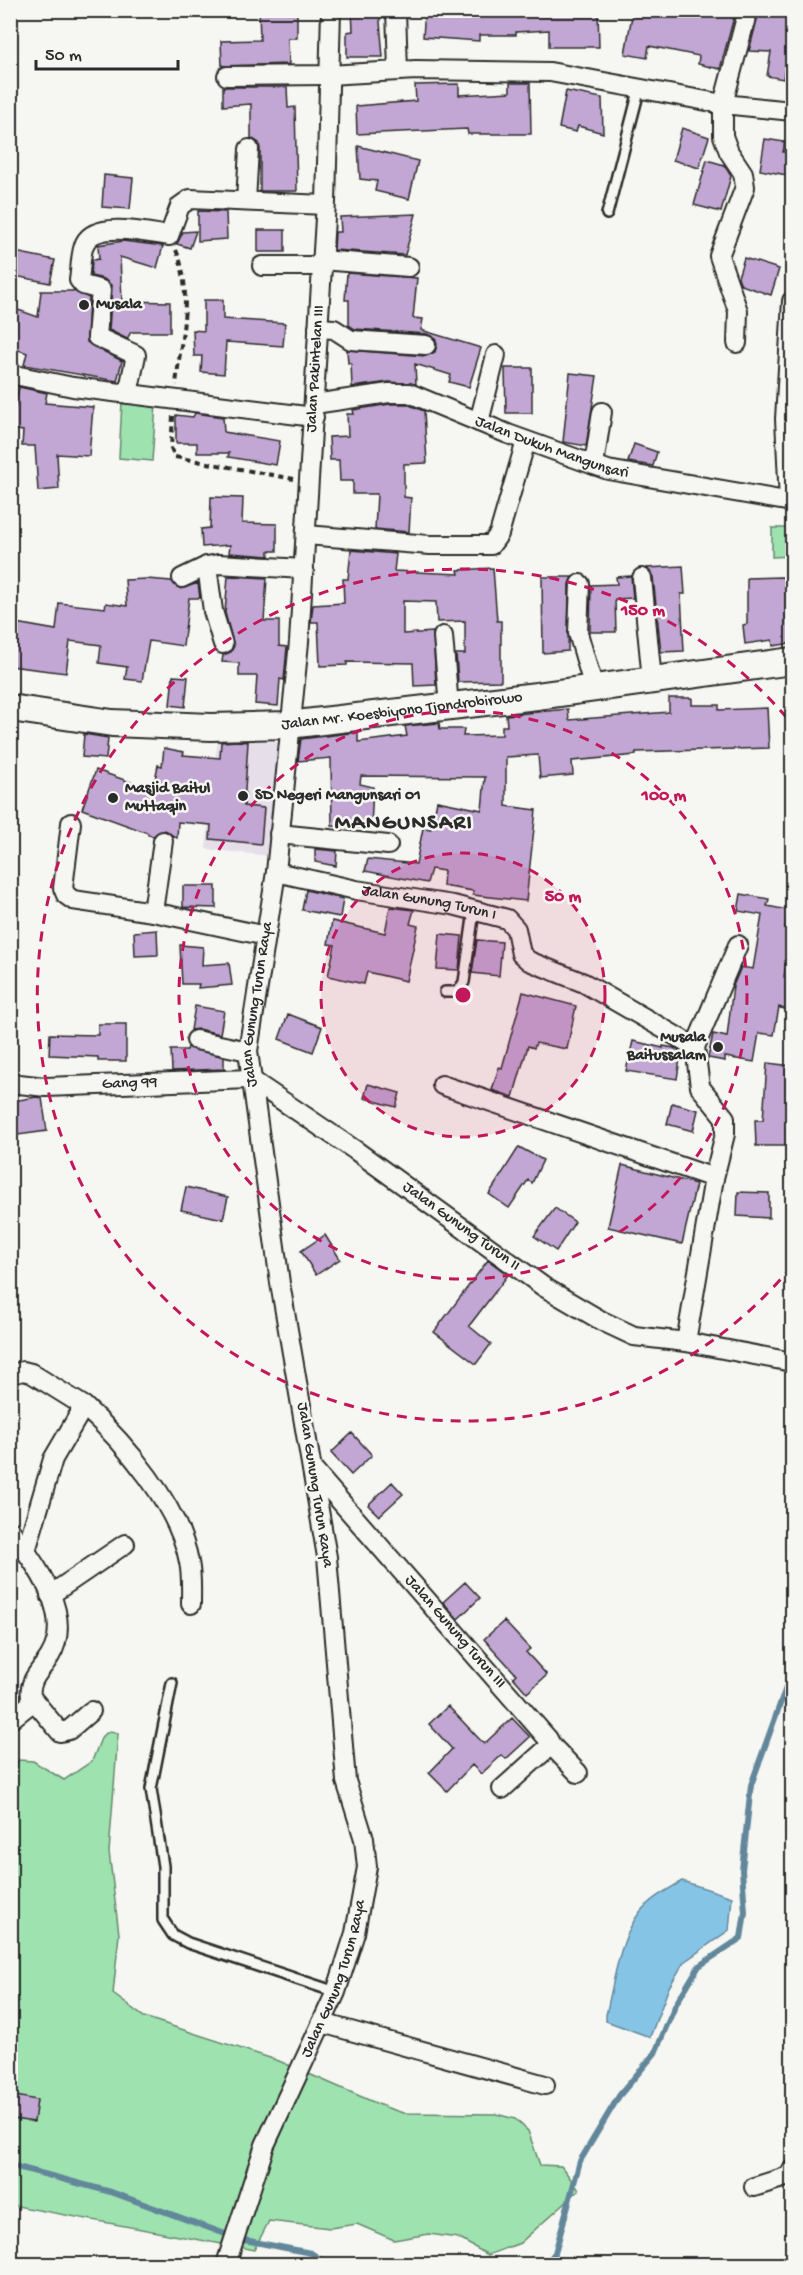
<svg xmlns="http://www.w3.org/2000/svg" width="803" height="2275" viewBox="0 0 803 2275" font-family="'Gochi Hand',sans-serif">
<rect width="100%" height="100%" fill="#f6f6f2"/>
<filter id="ink" filterUnits="userSpaceOnUse"><feTurbulence type="fractalNoise" baseFrequency=".0167" numOctaves="2"/><feDisplacementMap in="SourceGraphic" scale="12" xChannelSelector="R" yChannelSelector="G"/><feConvolveMatrix kernelMatrix="1 2 1 2 8 2 1 2 1" color-interpolation-filters="sRGB"/></filter>
<g filter="url(#ink)">
<path fill="#e6dee9" d="M218 736 281 743 269 856 206 849Z"/>
<path fill="#9ee3af" stroke="#64876d" stroke-width="1.5" d="M122 402 156 404 152 461 119 458Z
M772 528H792V556L772 557Z
M110 1731 118 1733 109 1852 119 1934 113 1994 144 2017 279 2061 385 2107 403 2113 496 2114 515 2119 528 2131 540 2165 561 2166 579 2190 520 2243 488 2255 458 2238 429 2234 394 2240 357 2224 330 2228 269 2221 254 2250 11 2205V1788L18 1760 33 1761 64 1780 92 1761 102 1736Z"/>
<path fill="#86c4e6" stroke="#62879b" stroke-width="1.5" d="M682 1881 732 1897 729 1930 684 1962 669 1987 650 2037 606 2021V2015C614 1982 619 1939 640 1912 651 1898 667 1890 682 1881Z"/>
<g fill="none" stroke-linecap="round" stroke-linejoin="round">
<path stroke="#62879b" stroke-width="6" d="M10 2165 111 2192 239 2239 311 2253 328 2264
M546 2264 555 2253 580 2161 619 2096 655 2053 676 2004 699 1966 741 1938 745 1912 742 1870 751 1785 788 1682 792 1678"/>
</g>
<path fill="#c2a6d3" stroke="#2b2b2b" stroke-width="1.5" d="M259 10H295L297 13V38H288L289 64 222 66 221 41 260 40Z
M352 10H379L383 57H347V32L353 31Z
M425 10H598L599 47H549V30L516 32V35H479V41L423 37Z
M633 10H665L684 14 685 11 707 15V12L734 17 720 69 698 64 699 56 649 46 647 58 625 54Z
M776 10H792V32L783 79 767 76 771 52 749 51 758 16 777 17Z
M510 83H530L531 134H468L467 129 357 134 356 106 416 101 415 85 459 84V95L510 92Z
M223 87H287L288 108 295 107 297 191H260V149L259 143 251 138V104L223 106Z
M566 91 602 98 603 133 578 126 576 132 559 128Z
M682 128 709 137 699 168 673 160Z
M765 139 785 142 783 152 792 153V176L760 170Z
M358 146 418 161 409 199 375 191 377 181 360 179Z
M707 160 724 165 731 176 721 212 694 205Z
M104 175 133 178 130 209 102 207Z
M198 211 226 212 227 239 198 241Z
M416 214 405 255 334 250 335 232H341L340 217Z
M258 230H285V252H258Z
M196 231 190 248 177 244 183 232Z
M123 241 163 246 157 268 120 257 122 301 170 302V332H131L127 339 109 330 112 286 104 279 91 276 92 260 99 259 98 245Z
M10 251 55 260 50 283 10 275Z
M744 258 779 269 771 295 741 285 738 277Z
M347 273 417 278 413 318 423 319 421 330 481 348 469 387 449 382 451 375 415 364 416 384 389 382 352 387 351 363H348L347 350 426 356 435 352 437 345 436 340 427 334 355 329 349 325V300H345Z
M41 291H74L89 298 87 342 122 361 117 381 24 365 27 353 10 347V307L38 317Z
M204 300H223V319L285 323 283 346 226 342 224 374 201 372 202 356H194L193 330 204 331Z
M505 368H532V413H506Z
M570 373 597 376 586 446 563 442Z
M19 387 47 393 45 403 93 407 89 456 57 454 59 489 38 491 35 446H22L23 431 10 429Z
M390 404H407L424 411 427 463 404 464V497L411 498 409 532 375 529 377 494H353V481H340L339 460H330L329 437 348 436 347 414H354L353 410Z
M195 413 223 417 224 432 280 441 276 465 228 457 229 453H197V443H176V415L193 417Z
M634 444 657 452 653 466 628 462Z
M211 497 243 498 242 523 277 524V551H269V556L229 553 230 545 202 547 201 529 210 528Z
M351 550 396 554 394 571 459 574 458 570 493 568 497 621H501V681L458 682 456 654H465V621L437 622 436 602 403 601V634L433 632 436 685 414 686 413 663 347 662V665L320 666 318 622H311L313 605 344 603 343 579H348Z
M683 566 685 594H681L684 651 661 652 653 577 647 568Z
M228 576 267 578 264 621H279V646L287 647 284 680 280 679 278 706 255 704 257 676H239V663L222 662 223 655 231 652 234 646 225 613Z
M631 576 633 598 615 599 616 632H590L591 585 617 584 616 577Z
M542 577H572L569 584 568 651 543 653Z
M781 577 792 578V643L773 646 772 640 745 644 743 625 747 624V578Z
M147 579 171 581 181 589 198 583 200 598H189L183 646 149 641 142 681 125 679 127 667 99 663 101 645 70 641 66 673 10 666V622L56 630 59 603 105 608 106 603 127 606 125 580Z
M173 676 188 677 185 707 170 705Z
M669 698H692V705H719V710L767 708 769 748 636 752V755L572 761 573 775 540 778 538 755 506 757V806L536 810 526 901 473 895V891L443 886 444 871 431 869 427 883 365 871 368 859 416 864 423 828 431 829 437 801 482 810 485 777 361 776 360 784 373 787 371 828 332 826 331 758 298 761 301 739 358 732V742L407 736 405 726 439 723 440 729H464L463 736 502 735V726H507L506 715 568 709 569 720 669 712Z
M84 734 108 738 106 759 82 757Z
M237 741 248 742 244 806 264 808 261 844 210 839 211 825 178 822 177 838 164 830 153 836 148 835V833L82 809 96 770 153 790 158 765 162 766 164 748 184 752 183 755 220 758 221 742Z
M315 849 337 851 336 866 315 862Z
M183 886H216V908L183 907Z
M306 890 343 899 340 917 302 910Z
M741 894 769 899 767 906 788 910 785 927 792 928 784 977 792 980V1012L779 1007 774 1035 759 1033 754 1062 725 1057V1061L708 1058 713 1034 727 1037 733 986 741 967 753 969 762 915 738 911Z
M390 907 414 910 410 924 418 926 406 981 367 972 364 984 328 976 335 945 328 944 332 921 385 933Z
M157 930 158 955 135 956 134 932Z
M440 934 462 936 459 970 437 969Z
M477 940 502 942 499 976 472 973Z
M180 945 203 947 202 965 229 963 232 985 198 988 199 984H182Z
M523 992 576 1006 567 1049 536 1043 534 1048 528 1046 513 1097 492 1090 499 1067 502 1068Z
M195 1006 224 1011 220 1034 198 1029 191 1030Z
M288 1014 322 1027 313 1052 279 1039Z
M98 1024H126V1061H98V1057L49 1055 50 1034 98 1035Z
M633 1041 663 1048V1046L674 1048 681 1052 677 1079 626 1071Z
M188 1047 224 1057V1069L172 1071 171 1050H187Z
M767 1063 792 1066V1146H756L755 1120H763Z
M368 1084 400 1093 396 1107 364 1098Z
M36 1097 42 1098 47 1131 18 1135 13 1101Z
M672 1103 698 1110 693 1131 667 1124Z
M519 1147 543 1160 532 1183 528 1180 509 1208 489 1194Z
M622 1165 696 1184 682 1244 608 1227Z
M186 1187 228 1197 223 1219 181 1210Z
M738 1192 769 1193V1218L737 1216Z
M555 1208 575 1222 556 1251 534 1236Z
M325 1235 340 1259 316 1275 301 1251Z
M488 1260 508 1275 469 1326 491 1344 476 1364 434 1332Z
M352 1433 372 1455 351 1475 331 1453Z
M392 1482 403 1494 379 1516 368 1505Z
M465 1582 480 1598 458 1619 443 1602Z
M504 1621 530 1649 526 1652 547 1675 527 1693 513 1677 516 1674 484 1639Z
M448 1706 484 1744 512 1718 530 1737 506 1759 502 1755 481 1774 472 1765 447 1791 429 1773 452 1749 429 1724Z
M16 2096 37 2100 34 2122 13 2119Z"/>
<g fill="none" stroke-linecap="round" stroke-linejoin="round">
<defs>
<path id="service" d="M607 214 640 87
M445 992H458L464 982 474 911
M172 1683 151 1789 163 1866V1920L173 1935 188 1943 336 1992"/>
<g id="minor">
<path d="M396 10 398 71"/>
<path d="M227 76 328 75 416 70 550 72 723 104 792 111"/>
<path d="M246 201 249 149"/>
<path d="M321 260 409 267"/>
<path d="M262 266H321"/>
<path d="M318 328 334 329 351 340 426 345"/>
<path d="M737 343 738 311 719 256 745 187 743 173 729 152 723 136V104L748 10"/>
<path d="M10 374 73 387 314 417"/>
<path d="M128 394 136 355 97 337 101 290 83 285 79 280C81 269 80 253 85 243 96 220 149 233 169 236L180 206 190 199 325 205"/>
<path id="s1" d="M314 404 389 393H409L508 434 608 470 792 502"/>
<path d="M479 422 496 355"/>
<path d="M594 465 602 412"/>
<path d="M789 502 785 419 792 301"/>
<path d="M306 535 430 545H491L499 534 526 441"/>
<path d="M207 566 213 611 223 644"/>
<path d="M182 578 207 566 218 564 304 569"/>
<path d="M642 578 652 680"/>
<path d="M580 584 578 633 594 688"/>
<path d="M443 636 449 707"/>
<path d="M71 823 63 888 66 895 73 900 153 912 266 936"/>
<path d="M279 834 388 845"/>
<path id="s2" d="M276 872 356 890 453 905 507 919 516 929 521 954 529 961 584 983 695 1047 700 1087 725 1118V1134L714 1178 686 1342"/>
<path d="M153 912 163 841"/>
<path d="M196 1040 248 1051"/>
<path d="M695 1047 738 945"/>
<path id="s3" d="M10 1083 46 1087 250 1079 355 1150 544 1287 602 1321 634 1336 686 1342 792 1362"/>
<path d="M442 1085 714 1178"/>
<path d="M12 1374 23 1371 31 1373 84 1406"/>
<path id="s4" d="M314 1471 548 1739 551 1745 502 1789"/>
<path d="M10 1530C35 1563 75 1615 50 1656 42 1670 28 1679 31 1697L60 1732 69 1730 91 1711"/>
<path d="M26 1551 53 1459 84 1406C125 1443 179 1506 189 1562 192 1576 191 1590 191 1604"/>
<path d="M50 1595 125 1544"/>
<path d="M10 1720 34 1701"/>
<path d="M551 1745 578 1773"/>
<path d="M322 2023 545 2085"/>
<path d="M754 2187 789 2176 792 2170"/>
<path id="s5" d="M226 2264 265 2145 336 1992 355 1933 367 1867 364 1839 346 1781 327 1557 280 1283 248 1051 276 872 299 642 326 202 331 10"/>
</g>
<g id="secondary">
<path id="s6" d="M10 708 112 723 211 727 288 725 537 696 792 661"/>
</g>
</defs>
<use href="#service" stroke="#2b2b2b" stroke-width="14"/>
<use href="#minor" stroke="#2b2b2b" stroke-width="22"/>
<use href="#secondary" stroke="#2b2b2b" stroke-width="30"/>
<path stroke="#2b2b2b" stroke-width="4" stroke-dasharray="6 4.5" stroke-linecap="butt" d="M176 250C194 291 180 342 176 385
M173 416 171 448 175 457 294 479"/>
<use href="#service" stroke="#f6f6f2" stroke-width="9"/>
<use href="#minor" stroke="#f6f6f2" stroke-width="18"/>
<use href="#secondary" stroke="#f6f6f2" stroke-width="26"/>
</g>
</g>
<circle cx="463" cy="995" r="142" fill="#c2185b" fill-opacity=".12"/>
<g fill="none" stroke="#c2185b" stroke-width="3" stroke-dasharray="10 8">
<circle cx="463" cy="995" r="142"/>
<circle cx="463" cy="995" r="284"/>
<path d="M792 1266A426 426 0 1 1 792 724"/>
</g>
<g fill="#2b2b2b" stroke="#f6f6f2" stroke-width="2">
<circle cx="84" cy="305" r="6"/>
<circle cx="243" cy="796" r="6"/>
<circle cx="113" cy="798" r="6"/>
<circle cx="718" cy="1047" r="6"/>
</g>
<g text-anchor="middle" dominant-baseline="central" stroke-width="5" stroke-linejoin="round" paint-order="stroke">
<g font-size="16" font-weight="bold" fill="#2b2b2b" stroke="#f6f6f2" text-anchor="start">
<text x="96" y="305">Musala</text>
<text x="125" y="789">Masjid Baitul<tspan x="125" dy="18">Muttaqin</tspan></text>
<text x="255" y="796">SD Negeri Mangunsari 01</text>
<text x="706" y="1038" text-anchor="end">Musala<tspan x="706" dy="18">Baitussalam</tspan></text>
</g>
<g font-size="16" fill="#2b2b2b" stroke="#f6f6f2">
<text stroke="none"><textPath href="#s5" startOffset="1935">Jalan Pakintelan III</textPath></text>
<text stroke="none"><textPath href="#s1" startOffset="249">Jalan Dukuh Mangunsari</textPath></text>
<text stroke="none"><textPath href="#s6" startOffset="394">Jalan Mr. Koesbiyono Tjondrobirowo</textPath></text>
<text stroke="none"><textPath href="#s2" startOffset="156">Jalan Gunung Turun I</textPath></text>
<text stroke="none"><textPath href="#s5" startOffset="1296">Jalan Gunung Turun Raya</textPath></text>
<text stroke="none"><textPath href="#s3" startOffset="120">Gang 99</textPath></text>
<text stroke="none"><textPath href="#s3" startOffset="498">Jalan Gunung Turun II</textPath></text>
<text transform="translate(314 1485) rotate(81)">Jalan Gunung Turun Raya</text>
<text stroke="none"><textPath href="#s4" startOffset="214">Jalan Gunung Turun III</textPath></text>
<text stroke="none"><textPath href="#s5" startOffset="306">Jalan Gunung Turun Raya</textPath></text>
</g>
<g font-size="22" font-weight="bold" letter-spacing="1.5" fill="#2b2b2b" stroke="#f6f6f2">
<text x="404" y="824">MANGUNSARI</text>
</g>
</g>
<circle cx="463" cy="995" r="9" fill="#c2185b" stroke="#f6f6f2" stroke-width="3"/>
<g font-size="18" text-anchor="middle" font-weight="bold" fill="#c2185b" stroke="#f6f6f2" stroke-width="5" stroke-linejoin="round" paint-order="stroke">
<text x="643" y="615">150 m</text>
<text x="664" y="800">100 m</text>
<text x="563" y="901">50 m</text>
</g>
<rect width="803" height="2275" fill="none" stroke="#f6f6f2" stroke-width="36"/>
<rect x="18" y="18" width="767" height="2239" fill="none" stroke="#2b2b2b" stroke-width="2" filter="url(#ink)"/>
<path d="M36 60v9h142v-9" fill="none" stroke="#2b2b2b" stroke-width="3"/>
<text x="45" y="60" font-size="18" fill="#2b2b2b" stroke="#f6f6f2" stroke-width="4.5" paint-order="stroke">50 m</text>
</svg>
